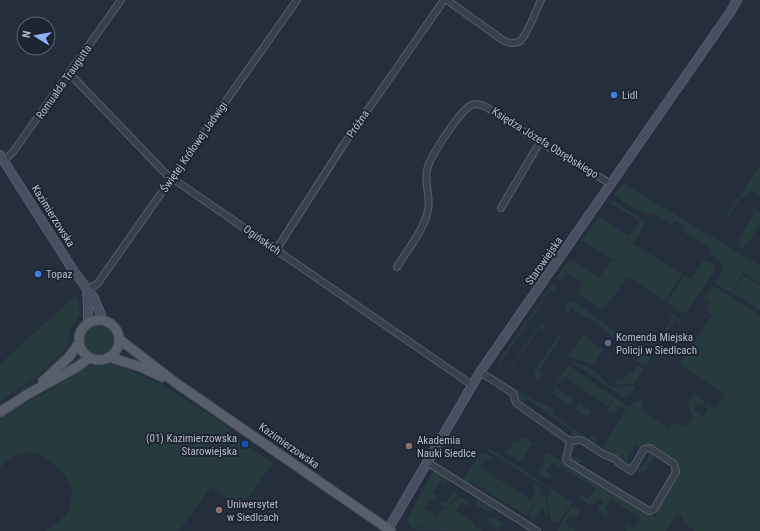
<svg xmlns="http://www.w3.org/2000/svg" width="760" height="531" viewBox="0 0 760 531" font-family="'Roboto Condensed',sans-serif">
<rect width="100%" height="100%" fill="#252e3d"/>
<path fill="#273a3e" d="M760 166V195L751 190 744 199 741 197 727 218 725 217Z
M623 183 760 266V283L743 273 731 293 715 283C726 268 726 265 710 254V248L685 233 684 230 685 227 675 220 672 224 652 213 649 215 645 214 614 196Z
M611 200 644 220V226L633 244 682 274 665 302 632 278 625 280 605 308H599L580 295 579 289 582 283 567 273 561 281 557 280 556 278 570 259 599 277 612 259 582 240 599 217 629 236 640 221 609 202Z
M754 209 760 213V224L747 245 741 248 738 246 741 240 739 238 755 213 752 211Z
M703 261C708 260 712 264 715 266L716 269 687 311C680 315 673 307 667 303L684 275 691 279Z
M743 275 760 285V310L732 293Z
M552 285 556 287 554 292 551 290 500 363 498 362Z
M713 286 760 315V531H694L687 527 688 525 682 520 683 517 677 514 666 531H628L624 529 628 523 634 528 641 518 611 499 605 508 609 511 606 517 599 511V507L603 501 598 498 595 503 590 505 579 499 582 494 588 499 595 488 552 462 546 471 551 474 548 479 538 473 545 460 543 458 547 452 647 514H651L655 517 659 511 656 508 679 472V465L648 444 641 448 636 445 627 460 631 463 627 465 615 456 605 450 602 451 601 450 605 444 608 438 626 411 619 406 618 410 615 413H611L607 411 613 402 611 401 608 406 565 377 562 381 560 380 552 391 551 390 568 365 629 407C635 401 637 398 644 403L641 409 668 428 672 422C681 429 696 425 692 412 691 409 688 406 687 404L694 393 705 402 703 405 699 403 694 410 704 416 708 409 704 406 707 403 716 409 725 395 681 365 680 363 712 315 707 311 710 307 707 306 711 300 707 298 705 300 704 299Z
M77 294 80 312 79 316 70 330 67 346 35 378 0 401V364Z
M571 300 636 345 632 351 603 330V328L588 317 586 319 571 308 568 313 563 309 569 301Z
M670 314C673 313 678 317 680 320V322L675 320 658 344 662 348 659 349 651 344V340L656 343 673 318 669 315Z
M542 324 545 327V330L540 327 510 370 509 369 539 325Z
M83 340a15 15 0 1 1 30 0a15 15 0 1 1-30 0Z
M559 335 562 337 539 370 544 374 539 380 536 378 534 371Z
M583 335 604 350 593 365 568 356Z
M640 348 651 357 646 367 637 361 638 358 634 355Z
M62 355 65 356 37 381 19 394 16 395 14 394 37 379Z
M570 361 587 366 596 372 611 387 636 386 629 396 623 397Z
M108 364 119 366 161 384 223 423 237 439 273 463 241 508 211 487 179 531H46C56 523 66 519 70 505 72 500 72 494 71 489 69 477 50 458 39 454 25 450 8 457 0 468V418L44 393 87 366H102Z
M638 365 643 369V370L634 384 614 385 618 378 623 380 629 372 632 374Z
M494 376 526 396 554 409 551 413 589 439 592 435 598 440 594 446 582 437 571 436V435L573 431 527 399 522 404 516 392 494 377Z
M557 388 573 399 570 404 569 405 552 393Z
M579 403 591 412 588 417H586L575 409Z
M522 436 533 443 521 462 506 453 515 440 519 442Z
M575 443 578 444 571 455 582 461 579 464 569 458 571 445Z
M489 448 572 502 558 524 550 519 547 498 552 491 488 451Z
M646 451H648L655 455 647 469 642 474 637 471 636 469 637 465 642 467 650 454Z
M483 452 493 457 490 461 486 458 480 467 531 500 537 490 533 488 535 484 540 487 541 494 527 516 470 481 467 485 464 482 465 477 480 453Z
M434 470 445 477 446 480 445 484 440 481 433 493 438 496 435 501 430 498 424 508 437 517 444 507 439 504 442 500 447 503 455 490 459 495 443 510 438 518 413 529 410 527 407 519Z
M460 496 472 504 470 507 462 502 456 511 474 523 473 525 482 531 414 530 438 519 444 510Z
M541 496 546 498 548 517 544 515 546 512 541 509 534 519 529 515Z
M478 498 494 508 491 513 475 504Z
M571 507H573L580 511 576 518 570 515 565 524 576 531H557Z
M490 516 502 523 498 531 493 528 494 525 487 521Z"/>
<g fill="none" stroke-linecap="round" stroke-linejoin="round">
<defs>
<path id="street" d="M447 0 504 41C509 43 515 44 520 41 528 34 536 10 541 0
M70 74 166 174 472 385
M4 161 13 152 121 0
M501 208 540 142
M276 250 344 144 444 0
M397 267C408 249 424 230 428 210 431 197 424 183 427 170 429 158 460 110 472 105 477 103 482 105 486 107L540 142 611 184
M87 289 94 286 98 283 297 0
M480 372 513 393 516 403 570 441 579 440 583 441 603 454 615 459 620 464 631 471 644 449 650 448 674 464 676 472 654 509 649 511 568 462 566 459 570 441
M427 462 537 531"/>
<path id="secondary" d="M0 155 73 270 94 298 103 320
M87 290 88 307V323
M387 531 480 372 731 11 737 0"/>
<path id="primary" d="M79 340a20 20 0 1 1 40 0a20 20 0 1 1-40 0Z
M119 339 176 383 391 531
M109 357 141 367 162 377
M43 381 69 357 79 343
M0 412 28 394 77 367 89 358"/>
</defs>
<use href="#street" stroke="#575e6b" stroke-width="8"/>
<use href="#secondary" stroke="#575e6b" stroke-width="10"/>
<use href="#primary" stroke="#424956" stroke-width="11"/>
<use href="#street" stroke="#39404d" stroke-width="6"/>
<use href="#secondary" stroke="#474f60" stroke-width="8"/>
<use href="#primary" stroke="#575f6d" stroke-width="9"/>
</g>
<g fill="#3f7fe0" stroke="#1e2532" stroke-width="1.5">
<circle cx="614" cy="95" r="4"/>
<circle cx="38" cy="274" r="4"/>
</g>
<circle fill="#5c6f8a" stroke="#1e2532" stroke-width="1.5" cx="608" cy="343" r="4"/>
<rect fill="#1a4fb4" stroke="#1e2532" stroke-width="1.5" x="241" y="440" width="8" height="8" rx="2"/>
<g fill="#8d6e63" stroke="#1e2532" stroke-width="1.5">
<circle cx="409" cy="446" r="4"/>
<circle cx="219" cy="510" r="4"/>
</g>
<g text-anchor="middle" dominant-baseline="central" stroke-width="4" stroke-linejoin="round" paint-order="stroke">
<g font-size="11" fill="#b4bbc8" stroke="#1e2532">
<text transform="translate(64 82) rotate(-55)">Romualda Traugutta</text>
<text transform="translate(358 124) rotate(-56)">Próżna</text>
<text transform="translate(545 143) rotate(32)">Księdza Józefa Obrębskiego</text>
<text transform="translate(194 147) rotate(-55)">Świętej Królowej Jadwigi</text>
<text transform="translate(53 216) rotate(58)">Kazimierzowska</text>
<text transform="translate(262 240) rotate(35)">Ogińskich</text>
<text transform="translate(544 261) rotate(-55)">Starowiejska</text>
<text transform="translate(289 446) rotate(35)">Kazimierzowska</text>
</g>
<g font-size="11" fill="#b4bbc8" stroke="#1e2532" text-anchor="start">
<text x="622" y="95">Lidl</text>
<text x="46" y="274">Topaz</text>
<text x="616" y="337">Komenda Miejska<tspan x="616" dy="13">Policji w Siedlcach</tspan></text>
<text x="237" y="438" text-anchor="end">(01) Kazimierzowska<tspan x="237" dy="13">Starowiejska</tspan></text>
<text x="417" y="440">Akademia<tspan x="417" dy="13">Nauki Siedlce</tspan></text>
<text x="227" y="504">Uniwersytet<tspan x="227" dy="13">w Siedlcach</tspan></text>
</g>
</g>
<g transform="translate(36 36) rotate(281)"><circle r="19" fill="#1e2532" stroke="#5a616e"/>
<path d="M0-3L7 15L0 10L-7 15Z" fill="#8eb2f4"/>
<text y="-6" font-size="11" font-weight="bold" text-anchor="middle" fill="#b4bbc8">N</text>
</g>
</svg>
